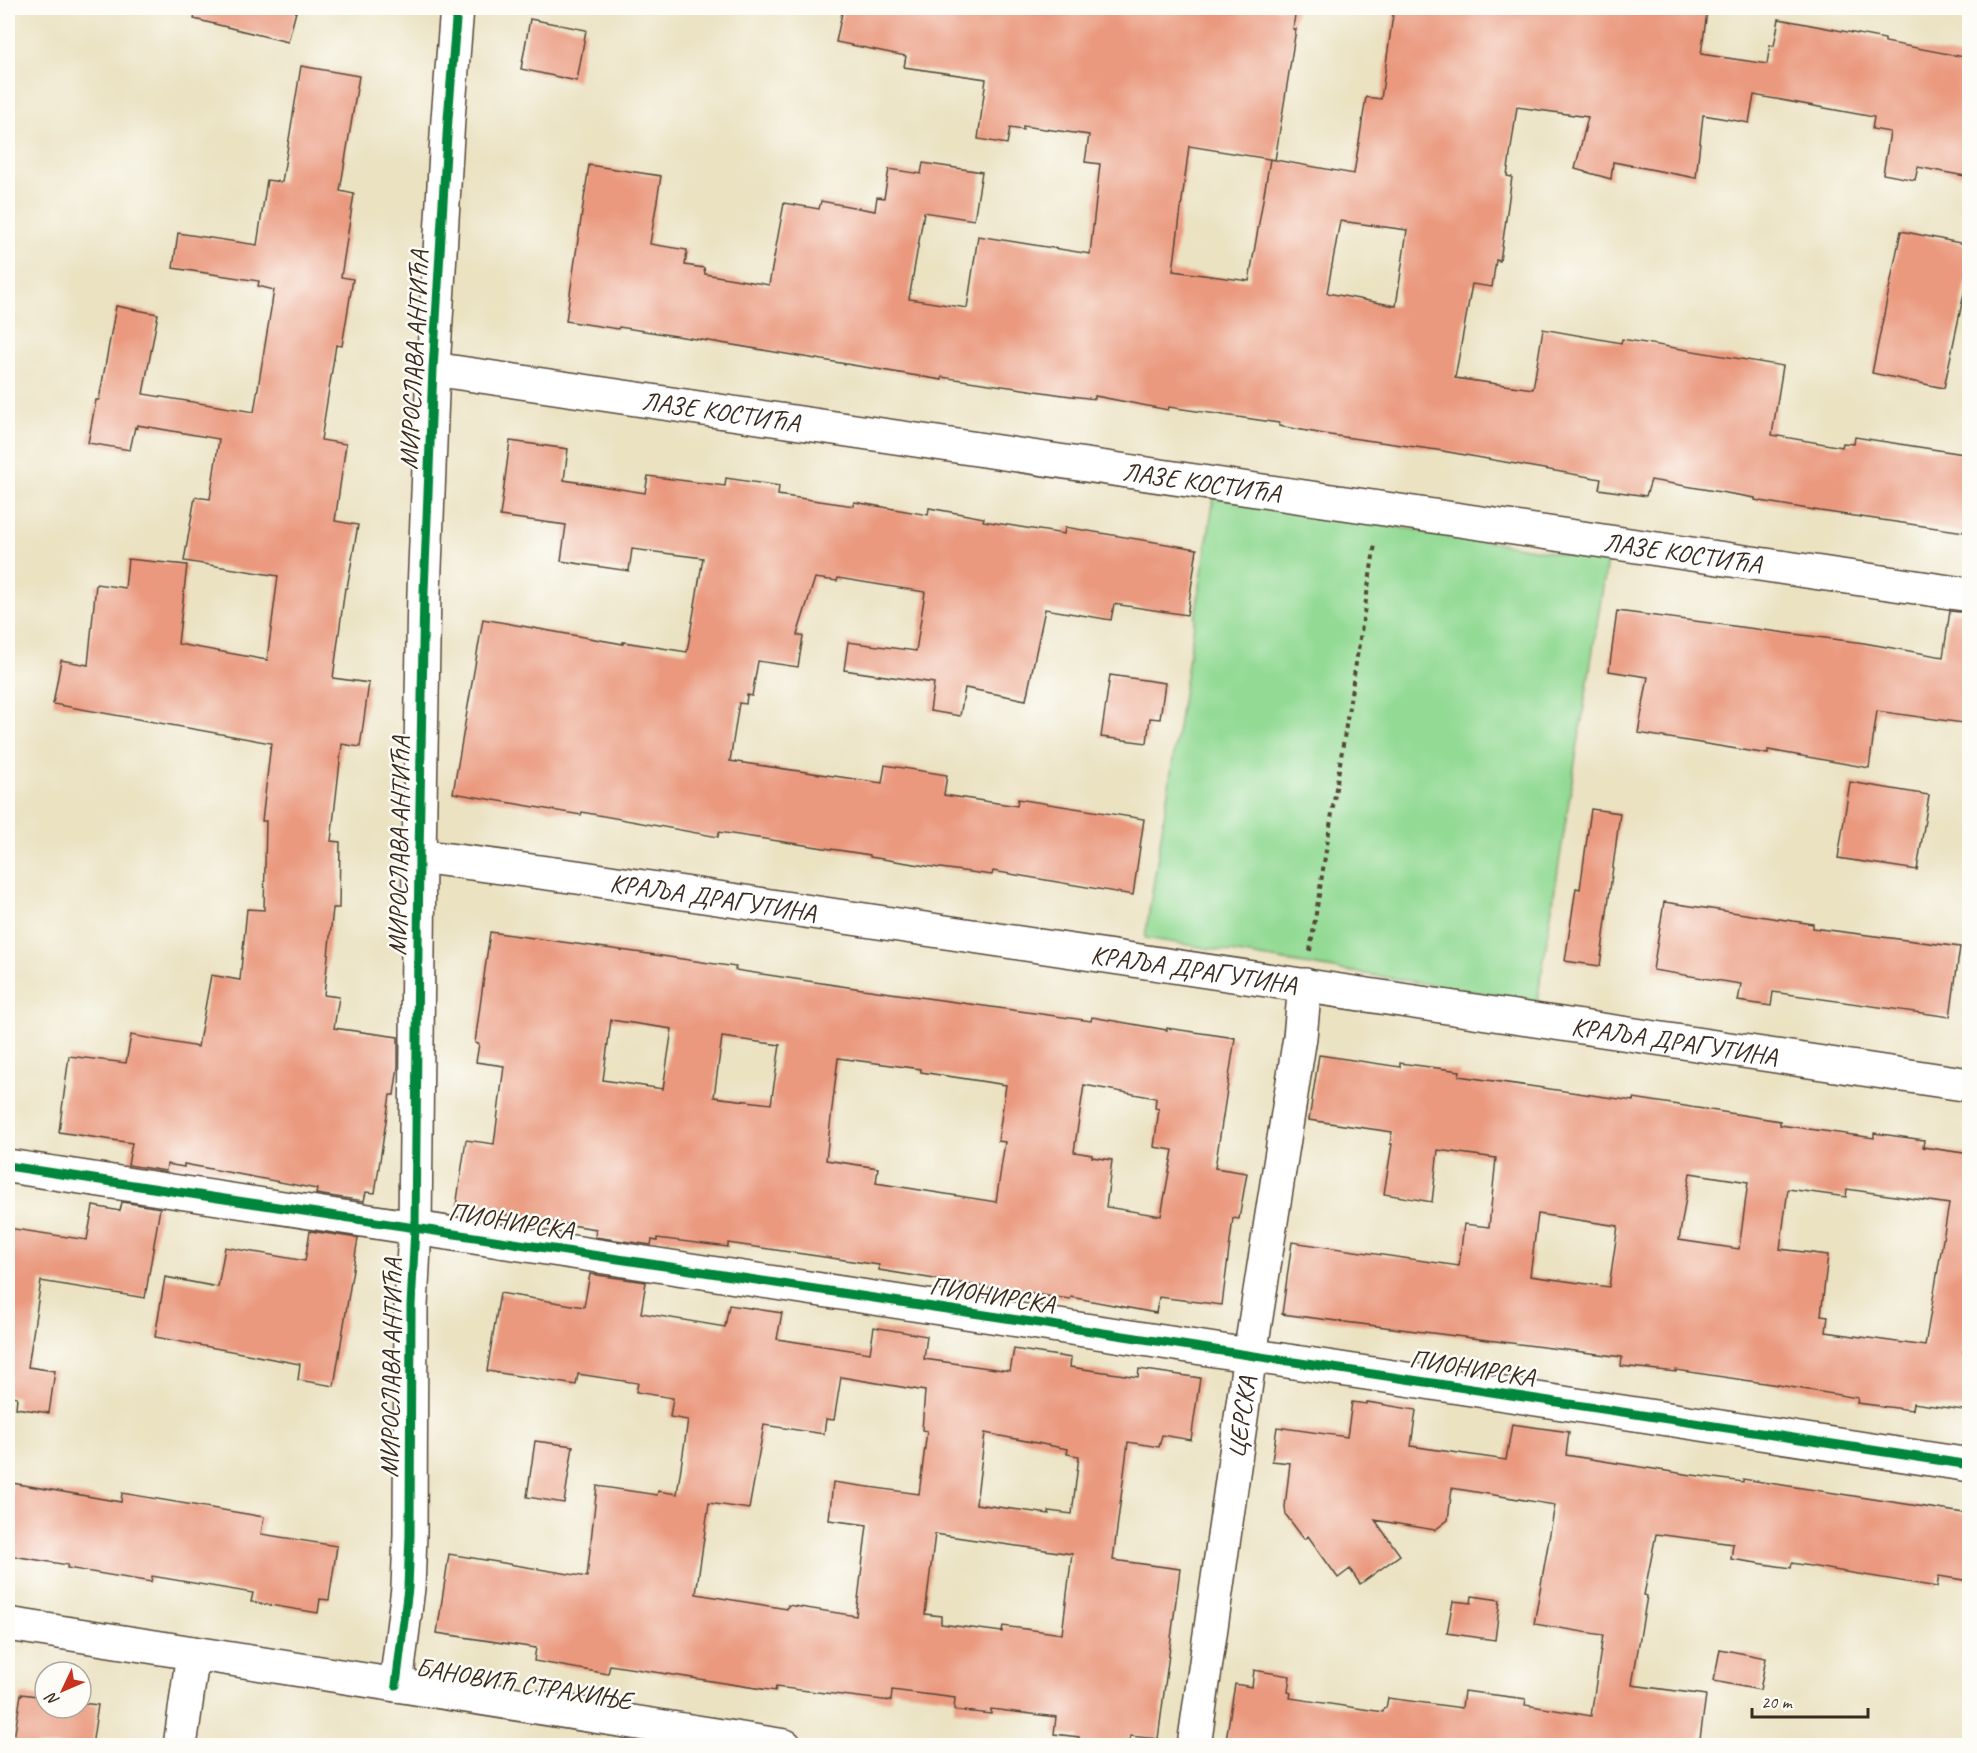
<svg xmlns="http://www.w3.org/2000/svg" width="1977" height="1753" viewBox="0 0 1977 1753" font-family="Caveat,sans-serif">
<rect width="100%" height="100%" fill="#fdfcf7"/>
<filter id="ink" filterUnits="userSpaceOnUse"><feTurbulence type="fractalNoise" baseFrequency=".0167" numOctaves="2"/><feDisplacementMap in="SourceGraphic" scale="12" xChannelSelector="R" yChannelSelector="G"/><feConvolveMatrix kernelMatrix="1 2 1 2 8 2 1 2 1" color-interpolation-filters="sRGB"/></filter>
<filter id="wash" filterUnits="userSpaceOnUse"><feTurbulence type="fractalNoise" baseFrequency=".008" numOctaves="4" result="noise"/><feDisplacementMap in="SourceGraphic" scale="24" xChannelSelector="R" yChannelSelector="G"/><feGaussianBlur stdDeviation="1.35" result="paint"/><feColorMatrix in="noise" values="0 0 0 0 0 0 0 0 0 0 0 0 0 0 0 0 0 1.4 0 .05"/><feComposite in="paint" operator="in"/></filter>
<g filter="url(#wash)">
<rect width="100%" height="100%" fill="#ebe2c2"/>
<path fill="#93da94" stroke="#678259" stroke-width="1.5" d="M1214 497 1607 561 1537 1002 1145 938Z"/>
<g id="blocks">
<path fill="#ea997e" fill-rule="evenodd" d="M196 8H297L288 42 194 19Z
M843 8H1296L1293 29H1296L1275 160 1189 146 1173 271 1249 281 1270 159 1354 174 1366 97 1381 99 1394 8H1680L1707 12 1701 54 1767 64 1770 45 1774 46 1779 19 1885 39V42L1970 58V177L1918 167 1915 180 1883 174 1890 132 1872 129 1874 117 1754 95 1749 123 1703 115 1696 178 1613 162 1611 179 1575 169 1588 117 1517 107 1507 176 1512 177 1500 261 1496 260 1492 287 1472 284 1455 378 1533 389 1543 329 1621 343 1622 339 1783 366 1772 435 1842 447 1843 443 1854 444 1855 437 1970 455V491L1964 532 1820 511 1755 500V498L1651 480 1646 496 1599 489 1601 479 1437 450 1330 435 1279 426V423L1169 407 1168 410 1095 396V399L1063 395 942 377V380L715 342 619 327 618 329 566 321 589 165 661 176 650 244 687 250 685 265 704 268 705 274 769 285 784 203 819 209 821 201 875 211 877 197 884 198 889 169 921 174 923 163 982 172 974 220 924 212 909 299 967 308 978 236 1090 254 1100 164 1085 162 1089 135 1023 126V130L1010 128 1007 144 978 139 986 79 904 67 906 56 836 42ZM1340 221 1407 230 1396 306 1327 293Z
M530 19 586 30 577 81 521 69Z
M301 66 359 76 340 191 354 194 341 277 353 279 342 346 336 345 321 440 346 444 335 521 358 525 347 588H345L333 678 369 683 360 747 342 744 331 841 340 842 339 908H333L324 995 339 997 334 1028 398 1037V1066L394 1095H390L375 1193 366 1192 364 1201 316 1194 317 1189 184 1164V1167L167 1164 166 1171 128 1165 132 1143 59 1132 69 1056 126 1063 131 1035 198 1047 211 975 240 980 247 909 264 910 266 821H262L271 743 53 704 61 660 88 665 96 584 125 588 128 559 187 565 178 644 267 660 278 576 184 561 195 497 210 499 219 439 137 425V428L135 427 130 450 88 443 96 400H99L116 306 158 314 143 394 254 412 274 290 258 286 259 281 173 268 178 233 257 245 267 180 282 182Z
M1901 231 1970 245V265L1944 388 1872 373Z
M510 441 568 449 564 480 645 493 648 476 725 486 726 478 779 486 778 495 854 506V502L928 515 929 508 984 518 983 521 1064 534 1065 527 1197 549 1187 615 1114 604 1111 620 1045 609 1026 700 965 688 960 716 930 711 934 683 844 670 848 642 916 651 925 592 838 578 837 581 815 578 797 635 803 636 798 667 758 661 752 696 747 695 746 704 739 703 730 761 882 783 885 765 947 775 944 795 1017 806 1018 799 1144 819 1133 895 993 871 992 875 933 867 870 857V855L719 832 718 837 582 812 581 815 453 793 483 619 623 644V642L687 652 703 558 632 549 629 571 561 561 566 525 500 516Z
M1617 611 1864 643 1943 657 1950 611 1970 613V724L1877 711 1869 768 1768 750V754L1638 733 1648 677 1609 671Z
M1110 675 1165 683 1160 719 1150 718 1147 743 1101 737Z
M1850 782 1929 795 1917 870 1838 858Z
M1591 809 1620 813 1600 966 1565 961 1576 888 1580 889Z
M1664 902 1813 924V928L1960 947 1950 1017 1773 992 1771 1006 1738 1001 1741 984 1653 970Z
M490 932 642 953 736 967 735 970 848 987 1091 1021 1092 1017 1167 1030V1028L1235 1038 1215 1168 1247 1173 1239 1219 1233 1218 1222 1305 1159 1297 1156 1313 1071 1297 1070 1299 1016 1292 879 1270V1265L728 1243V1247L657 1238V1241L652 1240 651 1245 595 1237 596 1229 456 1207 466 1140 494 1144 504 1066 476 1062 479 1044 475 1043ZM611 1020 672 1029 663 1089 603 1080ZM722 1037 780 1045 771 1104 714 1097ZM838 1058 921 1069V1072L1006 1085 998 1141 1005 1142 996 1202 876 1183 878 1168 826 1160ZM1084 1085 1156 1098 1155 1108 1159 1109 1154 1147 1173 1150 1161 1216 1106 1207 1112 1160 1092 1157V1155L1074 1152Z
M1319 1055 1400 1067V1063L1460 1071 1459 1076 1633 1101 1634 1098 1780 1121V1125L1874 1138V1133L1924 1140 1923 1147 1970 1154V1310L1963 1353 1970 1354V1411L1913 1403 1912 1410 1857 1403 1858 1398 1778 1385 1676 1370V1372L1621 1366 1622 1357 1282 1314 1292 1242 1459 1266 1464 1224 1489 1227 1496 1158 1438 1150 1432 1202 1384 1194 1392 1144H1390L1392 1132 1309 1120ZM1690 1173 1748 1182 1739 1249 1679 1240ZM1788 1189 1846 1197 1847 1189 1949 1204 1925 1346 1826 1332 1828 1316 1821 1315 1828 1255 1780 1249ZM1538 1214 1618 1226 1609 1287 1530 1276Z
M122 1202 160 1208 145 1298 41 1281 28 1367 55 1371 49 1413 16 1408 17 1397 8 1395V1228L87 1240 93 1206 120 1211Z
M310 1231 358 1238 334 1386 298 1380 300 1364 155 1337 165 1277 218 1287 225 1247 305 1261Z
M590 1274 646 1282 641 1313 725 1327 729 1305 782 1313 777 1339 870 1353 874 1327 927 1336 924 1359 1010 1371 1014 1349 1071 1358 1070 1367 1138 1377 1139 1369 1200 1378 1191 1440 1162 1435 1159 1447 1128 1442 1113 1560 1180 1569 1158 1739 1130 1736 1128 1746H1078L1079 1737 1054 1734 1056 1717 991 1709V1714L954 1710 955 1698 892 1690 891 1701 776 1687 775 1691 610 1665 608 1674 534 1661 536 1648 437 1633 449 1554 587 1577 597 1486 657 1495 658 1491 677 1494 688 1420 670 1417 673 1398 636 1392 638 1383 578 1374 576 1385 487 1371 500 1293 584 1307ZM841 1377 925 1391 922 1430 927 1431 919 1494 833 1482 829 1520 867 1525 856 1616 788 1605 787 1609 696 1594 709 1503 749 1509 764 1425 824 1434 826 1419 834 1420ZM985 1433 1068 1449 1067 1454 1079 1456 1072 1514 1049 1511V1514L976 1504ZM935 1534 1072 1554 1062 1634 1003 1626 1002 1632 941 1624V1616L925 1614Z
M1352 1402 1367 1404V1402L1416 1410 1411 1446 1506 1460 1512 1424 1569 1432 1566 1455 1685 1474 1743 1482V1479L1970 1514V1581L1939 1576 1937 1587 1792 1563 1791 1568 1731 1559 1733 1544 1656 1534 1644 1595 1647 1596 1632 1685 1706 1695 1699 1746H1225L1235 1684 1252 1687 1254 1670 1290 1676 1288 1692 1291 1693 1290 1698 1383 1712 1384 1708H1386L1388 1698 1462 1708 1464 1691 1526 1699 1525 1705 1591 1716 1603 1635 1534 1624 1555 1505 1452 1488 1448 1520 1435 1530 1375 1520 1400 1555 1360 1584 1350 1569 1338 1578 1308 1536 1304 1539 1286 1515 1285 1507 1290 1463 1272 1461 1277 1427 1347 1437Z
M535 1441 573 1446 564 1503 527 1497Z
M12 1483 121 1502 122 1493 264 1517 261 1534 337 1546 329 1600 320 1599 318 1613 251 1602 253 1593 152 1576 151 1582 67 1568 68 1565 8 1555V1512Z
M1472 1596 1500 1600 1495 1640 1447 1633 1453 1601 1471 1603Z
M1720 1649 1766 1658 1760 1690 1714 1681Z
M21 1694 45 1697V1708H81V1703L98 1705 92 1746H13Z"/>
</g>
</g>
<g filter="url(#ink)">
<use href="#blocks" fill-opacity="0" stroke="#554637" stroke-width="1.5"/>
<g fill="none" stroke-linecap="round" stroke-linejoin="round">
<defs>
<g id="street">
<path id="s1" d="M433 369 1970 595"/>
<path id="s2" d="M419 856 577 877 1970 1085"/>
<path d="M8 1166 1970 1465"/>
<path d="M8 1624 785 1746"/>
<path d="M396 1685 408 1588 410 1535 411 1306 415 1228 419 856 424 592 433 369 448 119 457 8"/>
<path d="M180 1746 193 1653"/>
<path id="s3" d="M1194 1746 1250 1355 1300 1037 1305 985"/>
</g>
</defs>
<use href="#street" stroke="#554637" stroke-width="36"/>
<path stroke="#554637" stroke-width="4" stroke-dasharray="4.5 4.5" stroke-linecap="butt" d="M1310 951 1375 544"/>
<use href="#street" stroke="#fff" stroke-width="33"/>
<defs>
<path id="cycleway" d="M8 1166 1970 1465
M396 1685 408 1588 410 1535 411 1306 415 1228 419 856 424 592 433 369 448 119 457 8"/>
</defs>
<use href="#cycleway" stroke="#fdfcf7" stroke-width="13"/>
<use href="#cycleway" stroke="#00873e" stroke-width="9"/>
</g>
</g>
<g text-anchor="middle" dominant-baseline="central" stroke-width="5" stroke-linejoin="round" paint-order="stroke">
<g font-size="26" fill="#3b2a1e" stroke="#fdfcf7">
<text transform="translate(414 360) rotate(-87)">МИРОСЛАВА АНТИЋА</text>
<text stroke="none"><textPath href="#s1" startOffset="291">ЛАЗЕ КОСТИЋА</textPath></text>
<text stroke="none"><textPath href="#s1" startOffset="777">ЛАЗЕ КОСТИЋА</textPath></text>
<text stroke="none"><textPath href="#s1" startOffset="1263">ЛАЗЕ КОСТИЋА</textPath></text>
<text transform="translate(399 846) rotate(-89)">МИРОСЛАВА АНТИЋА</text>
<text stroke="none"><textPath href="#s2" startOffset="297">КРАЉА ДРАГУТИНА</textPath></text>
<text stroke="none"><textPath href="#s2" startOffset="783">КРАЉА ДРАГУТИНА</textPath></text>
<text stroke="none"><textPath href="#s2" startOffset="1269">КРАЉА ДРАГУТИНА</textPath></text>
<text transform="translate(511 1221) rotate(9)">ПИОНИРСКА</text>
<text transform="translate(992 1295) rotate(9)">ПИОНИРСКА</text>
<text transform="translate(391 1368) rotate(-89)">МИРОСЛАВА АНТИЋА</text>
<text transform="translate(1472 1368) rotate(9)">ПИОНИРСКА</text>
<text stroke="none"><textPath href="#s3" startOffset="332">ЦЕРСКА</textPath></text>
<text transform="translate(524 1684) rotate(9)">БАНОВИЋ СТРАХИЊЕ</text>
</g>
</g>
<rect width="1977" height="1753" fill="none" stroke="#fdfcf7" stroke-width="30"/>
<g transform="translate(63 1690) rotate(226)"><circle r="28" fill="#fdfcf7" stroke="#afa8a0" stroke-width="1.5"/>
<path d="M0-4.5L10 22L0 15L-10 22Z" fill="#c8321e"/>
<text y="-9" font-size="16" font-weight="bold" text-anchor="middle" fill="#3b2a1e">N</text>
</g>
<path d="M1752 1708v9h116v-9" fill="none" stroke="#3b2a1e" stroke-width="3"/>
<text x="1761" y="1708" font-size="18" fill="#3b2a1e" stroke="#fdfcf7" stroke-width="4.5" paint-order="stroke">20 m</text>
</svg>
